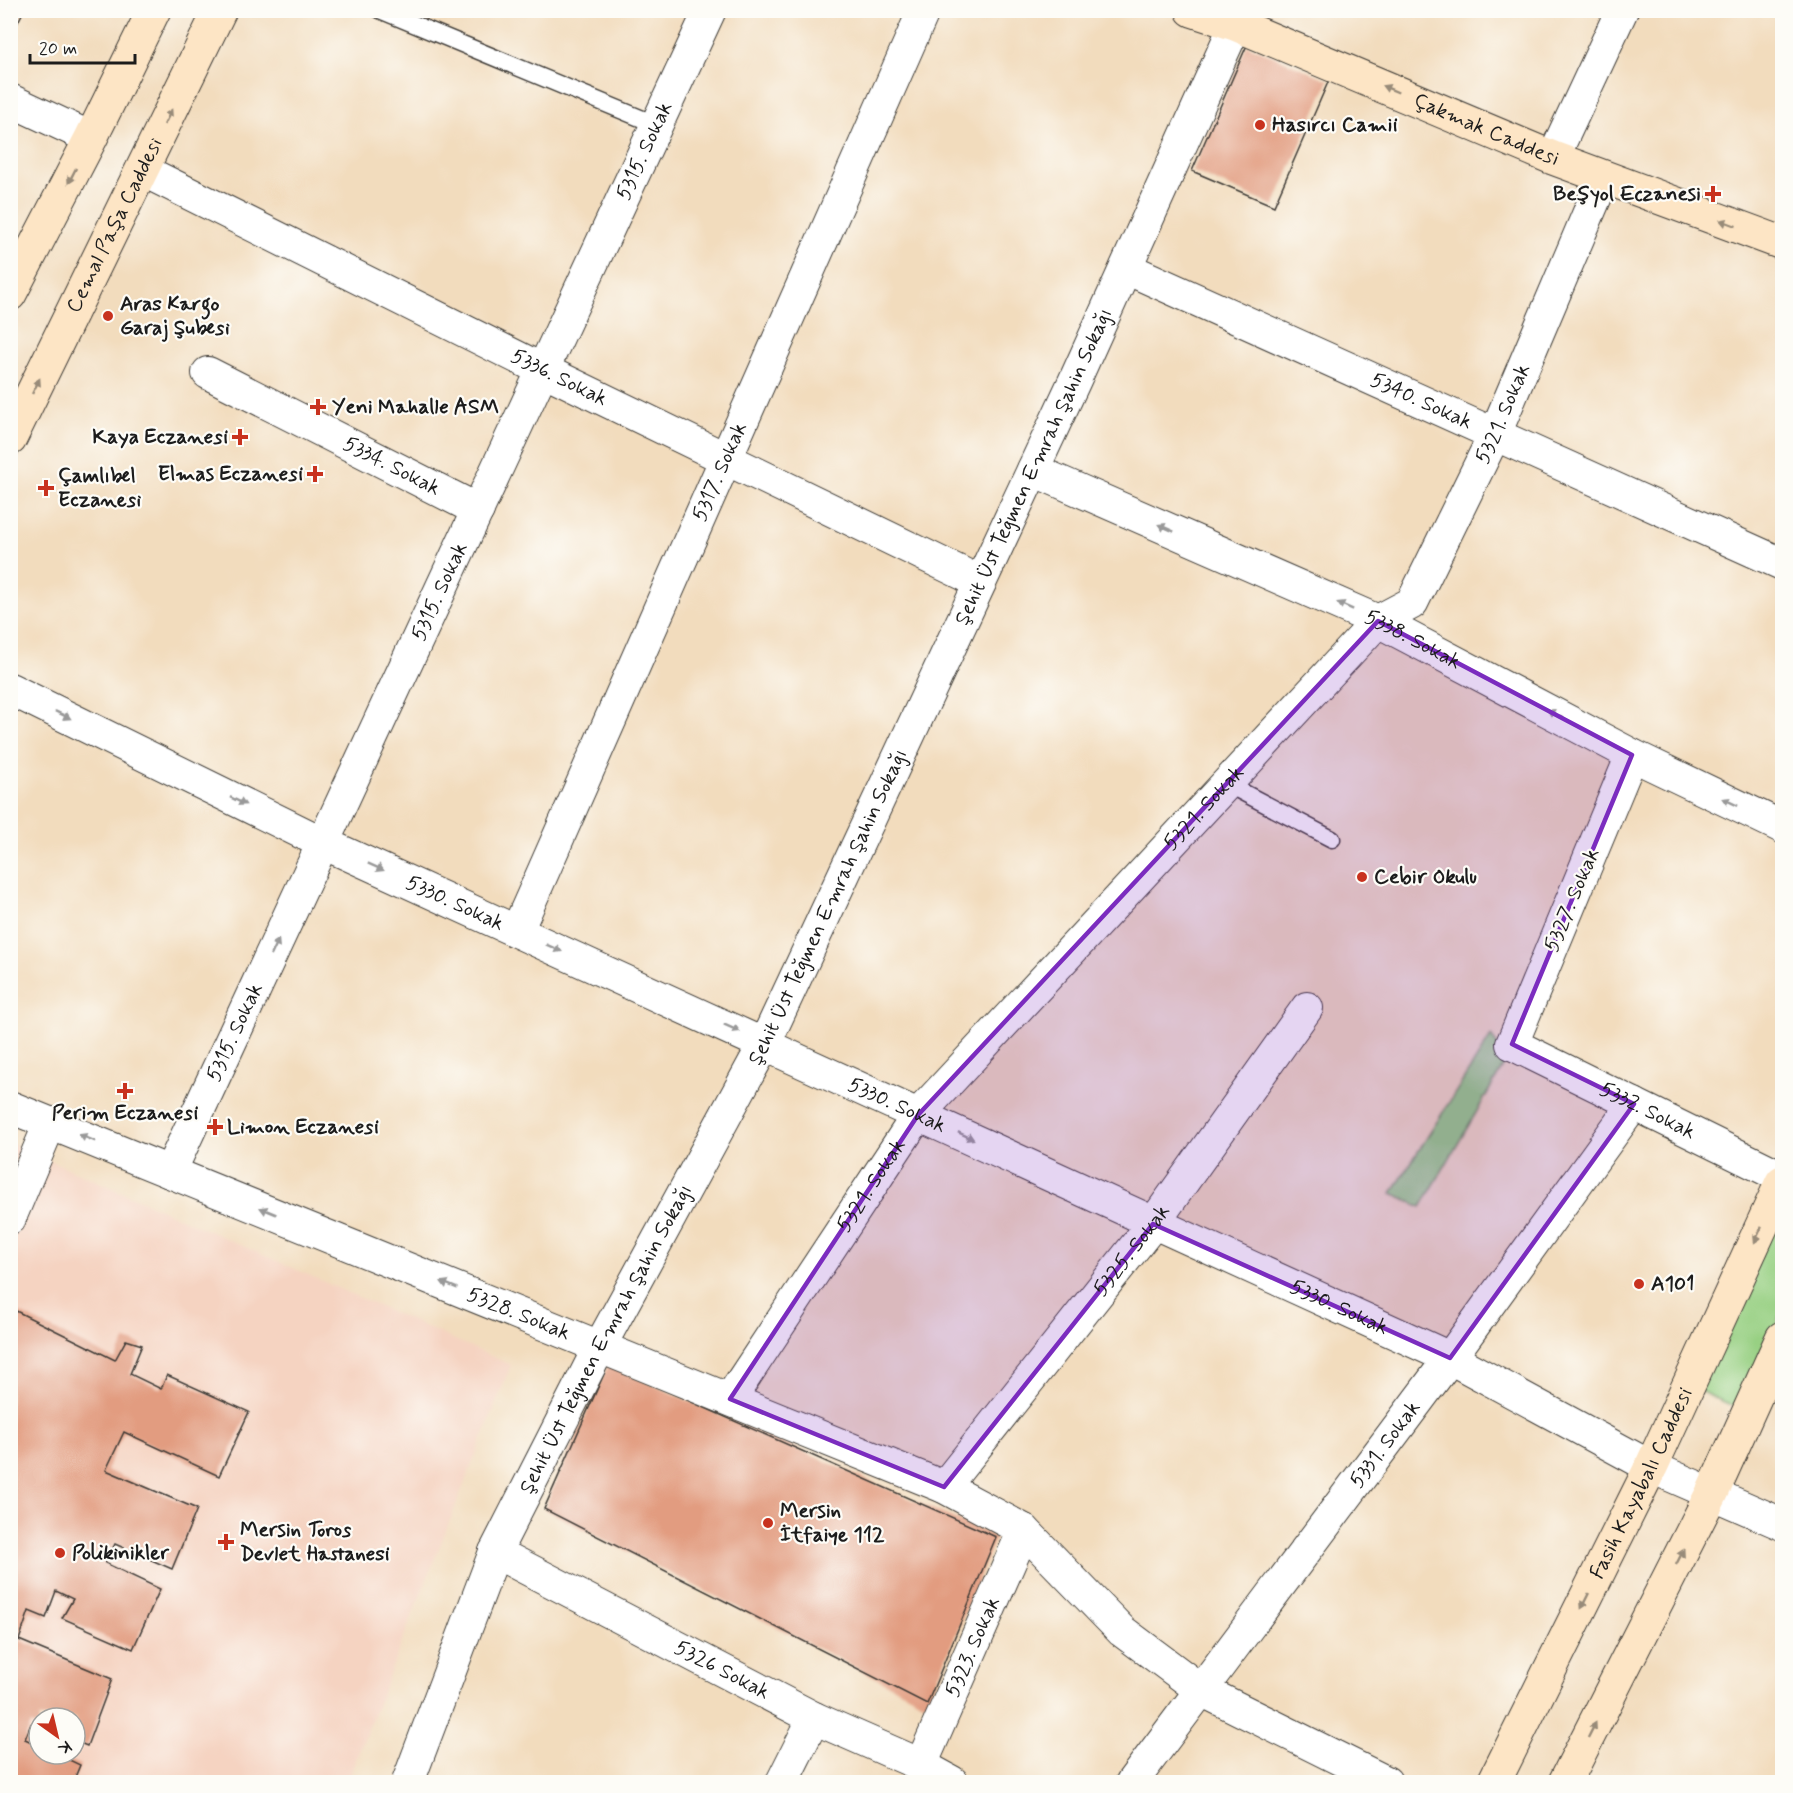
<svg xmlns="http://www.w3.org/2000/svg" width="1793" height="1793" viewBox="0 0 1793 1793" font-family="Mynerve,sans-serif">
<rect width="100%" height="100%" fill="#fdfcf7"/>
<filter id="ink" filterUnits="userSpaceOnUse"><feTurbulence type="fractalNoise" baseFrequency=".0167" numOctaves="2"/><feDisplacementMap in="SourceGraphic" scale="12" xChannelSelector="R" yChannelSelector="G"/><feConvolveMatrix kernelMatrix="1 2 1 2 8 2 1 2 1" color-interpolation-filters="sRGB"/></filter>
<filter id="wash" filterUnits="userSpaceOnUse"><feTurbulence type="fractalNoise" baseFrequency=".008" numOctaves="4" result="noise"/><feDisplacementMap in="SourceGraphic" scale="24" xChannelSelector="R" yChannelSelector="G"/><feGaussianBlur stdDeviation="1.35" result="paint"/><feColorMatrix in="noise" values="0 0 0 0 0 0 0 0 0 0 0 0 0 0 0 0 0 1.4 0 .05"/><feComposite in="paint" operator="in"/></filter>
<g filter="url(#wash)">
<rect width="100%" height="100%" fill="#f2dcbd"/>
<path fill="#f5d3c1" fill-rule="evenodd" d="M11 1143 511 1365 347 1782H11ZM39 1718H75V1754H39Z"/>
<path fill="#98d083" stroke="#5a7650" stroke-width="1.5" d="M1491 1036 1508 1058 1421 1207 1392 1193Z
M1782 1197V1313L1738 1408 1695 1389Z"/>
<g id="blocks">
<path fill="#e29c80" d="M10 10H24L10 38Z
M1247 45 1329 80 1274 206 1192 171Z
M10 1308 115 1360 126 1340 142 1345 130 1374 161 1389 167 1375 249 1412 219 1476 124 1432 106 1470 197 1509 172 1569 115 1544 105 1563 160 1589 133 1649 62 1618 73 1599 56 1591 46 1618 29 1611 19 1640 112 1679 87 1746 75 1741V1718H39V1727L31 1724 25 1739 39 1745V1754H57L80 1765 73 1782H10Z
M608 1365 996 1537 927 1704 544 1509Z"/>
</g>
</g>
<g filter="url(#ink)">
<use href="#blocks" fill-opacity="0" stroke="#3c3934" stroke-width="1.5"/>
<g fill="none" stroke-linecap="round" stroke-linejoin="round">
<defs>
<path id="lane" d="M380 10 657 125
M1227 784 1332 839"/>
<g id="street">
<path d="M10 100 91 138"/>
<path d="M1553 158 1622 10"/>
<path id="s1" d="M142 170 543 370 980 582"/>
<path id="s2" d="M1126 268 1782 564"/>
<path id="s3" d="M208 373 478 510"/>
<path id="s4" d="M1033 470 1378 621 1632 755 1782 827"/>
<path id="s5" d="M10 689 323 843 1450 1358 1651 1467 1782 1524"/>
<path id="s6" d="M1632 755 1512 1044 1782 1177"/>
<path id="s7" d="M517 931 924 10"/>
<path id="s8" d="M10 1107 944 1487 1024 1530 1122 1631 1201 1690 1386 1782"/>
<path id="s9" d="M170 1172 710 10"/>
<path d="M10 1218 50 1123"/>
<path id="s10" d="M730 1399 918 1115 1378 621 1412 603 1495 434 1604 177"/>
<path id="s11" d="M944 1487 1153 1224 1307 1008"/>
<path id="s12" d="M495 1552 814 1718 921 1765 952 1782"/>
<path id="s13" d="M921 1765 1024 1530"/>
<path id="s14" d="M408 1782 495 1552 600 1346 765 1043 1074 382 1242 10"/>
<path d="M782 1782 814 1718"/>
<path id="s15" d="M1132 1782 1450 1358 1634 1104"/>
</g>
<g id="secondary">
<path id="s16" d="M1192 10 1235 24 1553 158 1782 243"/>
<path d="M10 294 91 138 154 10"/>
<path id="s17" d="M10 439 220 10"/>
<path id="s18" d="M1494 1782 1651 1467 1782 1182"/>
<path d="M1565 1782 1712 1493 1782 1338"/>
</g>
</defs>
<use href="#lane" stroke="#3c3934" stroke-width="19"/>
<use href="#street" stroke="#3c3934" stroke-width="34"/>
<use href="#secondary" stroke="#3c3934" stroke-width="35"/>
<use href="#lane" stroke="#fff" stroke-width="16"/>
<use href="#street" stroke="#fff" stroke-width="32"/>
<use href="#secondary" stroke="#fde5c5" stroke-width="33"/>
</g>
<defs><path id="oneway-solid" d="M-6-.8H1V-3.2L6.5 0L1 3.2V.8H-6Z" transform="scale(1.5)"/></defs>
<g fill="#988b79">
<use href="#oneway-solid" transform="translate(1390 89) rotate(-157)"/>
<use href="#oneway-solid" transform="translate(168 117) rotate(-64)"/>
<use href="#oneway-solid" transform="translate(72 176) rotate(117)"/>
<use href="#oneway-solid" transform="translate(1728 223) rotate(-160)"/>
<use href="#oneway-solid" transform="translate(36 386) rotate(-64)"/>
<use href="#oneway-solid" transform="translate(1758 1235) rotate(115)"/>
<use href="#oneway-solid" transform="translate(1680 1557) rotate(-63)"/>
<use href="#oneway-solid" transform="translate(1585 1601) rotate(116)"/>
<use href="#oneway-solid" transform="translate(1592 1730) rotate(-63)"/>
</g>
<g fill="#999">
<use href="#oneway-solid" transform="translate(1166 528) rotate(-156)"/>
<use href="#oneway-solid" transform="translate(1345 606) rotate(-156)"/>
<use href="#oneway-solid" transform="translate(1555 714) rotate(-152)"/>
<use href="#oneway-solid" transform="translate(63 715) rotate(26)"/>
<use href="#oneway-solid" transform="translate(238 801) rotate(26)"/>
<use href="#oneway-solid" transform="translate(1730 802) rotate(-155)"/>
<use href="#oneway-solid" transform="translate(376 867) rotate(24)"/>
<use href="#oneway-solid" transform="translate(275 947) rotate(-65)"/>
<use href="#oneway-solid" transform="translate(554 948) rotate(24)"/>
<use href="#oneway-solid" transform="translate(732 1028) rotate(24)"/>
<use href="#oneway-solid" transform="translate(966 1136) rotate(25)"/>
<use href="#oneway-solid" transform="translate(87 1138) rotate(-158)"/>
<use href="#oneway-solid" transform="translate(268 1211) rotate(-158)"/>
<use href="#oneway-solid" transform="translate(449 1285) rotate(-158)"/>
</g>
</g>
<path fill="#7b2cbf" fill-opacity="0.2" stroke="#7b2cbf" stroke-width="4.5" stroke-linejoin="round" d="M1378 621 1632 755 1512 1044 1634 1104 1450 1358 1153 1224 944 1487 730 1399 918 1115Z"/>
<g fill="#c8321e" stroke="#fdfcf7" stroke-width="2">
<circle cx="1260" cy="125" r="6"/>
<path d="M1710 185h6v6h6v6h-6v6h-6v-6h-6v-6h6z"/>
<circle cx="108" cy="316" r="6"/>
<path d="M315 398h6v6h6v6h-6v6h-6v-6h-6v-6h6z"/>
<path d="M237 428h6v6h6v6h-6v6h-6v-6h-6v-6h6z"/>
<path d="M312 465h6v6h6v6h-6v6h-6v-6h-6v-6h6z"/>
<path d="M43 479h6v6h6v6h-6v6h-6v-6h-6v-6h6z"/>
<circle cx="1362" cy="877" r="6"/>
<path d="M122 1082h6v6h6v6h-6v6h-6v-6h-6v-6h6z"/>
<path d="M212 1118h6v6h6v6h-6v6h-6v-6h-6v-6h6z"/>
<circle cx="1639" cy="1284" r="6"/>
<circle cx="768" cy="1523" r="6"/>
<path d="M223 1533h6v6h6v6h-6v6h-6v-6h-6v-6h6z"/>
<circle cx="60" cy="1553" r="6"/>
</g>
<g text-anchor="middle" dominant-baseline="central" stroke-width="4.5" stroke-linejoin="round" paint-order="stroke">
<g font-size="21" font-weight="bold" fill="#1c1c1c" stroke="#fdfcf7" text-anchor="start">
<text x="1272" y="125">Hasırcı Camii</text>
<text x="1701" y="194" text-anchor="end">Beşyol Eczanesi</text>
<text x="120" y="304">Aras Kargo<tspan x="120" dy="24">Garaj Şubesi</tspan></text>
<text x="332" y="407">Yeni Mahalle ASM</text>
<text x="228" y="437" text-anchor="end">Kaya Eczanesi</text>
<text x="303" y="474" text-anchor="end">Elmas Eczanesi</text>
<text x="58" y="476">Çamlıbel<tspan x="58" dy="24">Eczanesi</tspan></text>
<text x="1374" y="877">Cebir Okulu</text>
<text x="125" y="1113" text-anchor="middle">Perim Eczanesi</text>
<text x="227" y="1127">Limon Eczanesi</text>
<text x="1651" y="1284">A101</text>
<text x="780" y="1511">Mersin<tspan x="780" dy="24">İtfaiye 112</tspan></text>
<text x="240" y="1530">Mersin Toros<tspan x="240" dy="24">Devlet Hastanesi</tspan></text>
<text x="72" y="1553">Polikinikler</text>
</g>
<g font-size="21" fill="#1c1c1c" stroke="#fdfcf7">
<text stroke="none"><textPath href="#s16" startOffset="318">Çakmak Caddesi</textPath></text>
<text stroke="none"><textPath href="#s9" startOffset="1126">5315. Sokak</textPath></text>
<text stroke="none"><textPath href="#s17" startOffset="238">Cemal Paşa Caddesi</textPath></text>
<text stroke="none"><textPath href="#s1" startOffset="466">5336. Sokak</textPath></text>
<text stroke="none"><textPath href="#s2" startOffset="324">5340. Sokak</textPath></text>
<text stroke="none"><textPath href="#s10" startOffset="1264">5321. Sokak</textPath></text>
<text stroke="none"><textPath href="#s3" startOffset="206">5334. Sokak</textPath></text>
<text stroke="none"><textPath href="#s14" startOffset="1458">Şehit Üst Teğmen Emrah Şahin Sokağı</textPath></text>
<text stroke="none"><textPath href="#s7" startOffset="502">5317. Sokak</textPath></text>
<text stroke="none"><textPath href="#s9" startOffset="640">5315. Sokak</textPath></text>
<text stroke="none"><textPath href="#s4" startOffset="416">5338. Sokak</textPath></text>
<text stroke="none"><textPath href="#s10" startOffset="760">5321. Sokak</textPath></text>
<text transform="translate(1572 900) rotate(-67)">5327. Sokak</text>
<text stroke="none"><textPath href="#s5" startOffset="494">5330. Sokak</textPath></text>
<text stroke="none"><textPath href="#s14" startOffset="972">Şehit Üst Teğmen Emrah Şahin Sokağı</textPath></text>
<text stroke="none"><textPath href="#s9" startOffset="154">5315. Sokak</textPath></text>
<text stroke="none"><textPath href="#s5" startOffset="980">5330. Sokak</textPath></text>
<text stroke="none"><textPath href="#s6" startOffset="464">5332. Sokak</textPath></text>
<text stroke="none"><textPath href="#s10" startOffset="256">5321. Sokak</textPath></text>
<text stroke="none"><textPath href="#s11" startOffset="302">5325. Sokak</textPath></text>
<text stroke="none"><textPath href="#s5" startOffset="1466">5330. Sokak</textPath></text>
<text stroke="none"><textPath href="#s8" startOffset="549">5328. Sokak</textPath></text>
<text stroke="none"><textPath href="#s14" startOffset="486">Şehit Üst Teğmen Emrah Şahin Sokağı</textPath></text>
<text stroke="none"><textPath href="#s15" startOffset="422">5331. Sokak</textPath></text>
<text stroke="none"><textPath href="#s18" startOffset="333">Fasih Kayabalı Caddesi</textPath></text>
<text stroke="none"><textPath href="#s13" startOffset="129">5323. Sokak</textPath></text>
<text stroke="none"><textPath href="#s12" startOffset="256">5326 Sokak</textPath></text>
</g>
</g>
<rect width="1793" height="1793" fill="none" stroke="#fdfcf7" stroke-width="36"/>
<g transform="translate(57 1736) rotate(146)"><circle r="28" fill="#fdfcf7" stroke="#a3a29f" stroke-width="1.5"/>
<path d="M0-4.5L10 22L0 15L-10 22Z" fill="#c8321e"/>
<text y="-9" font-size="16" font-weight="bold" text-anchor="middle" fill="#1c1c1c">K</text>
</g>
<path d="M30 54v9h105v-9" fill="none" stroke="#1c1c1c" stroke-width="3"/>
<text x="39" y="54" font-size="18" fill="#1c1c1c" stroke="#fdfcf7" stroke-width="4.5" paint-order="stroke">20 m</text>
</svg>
